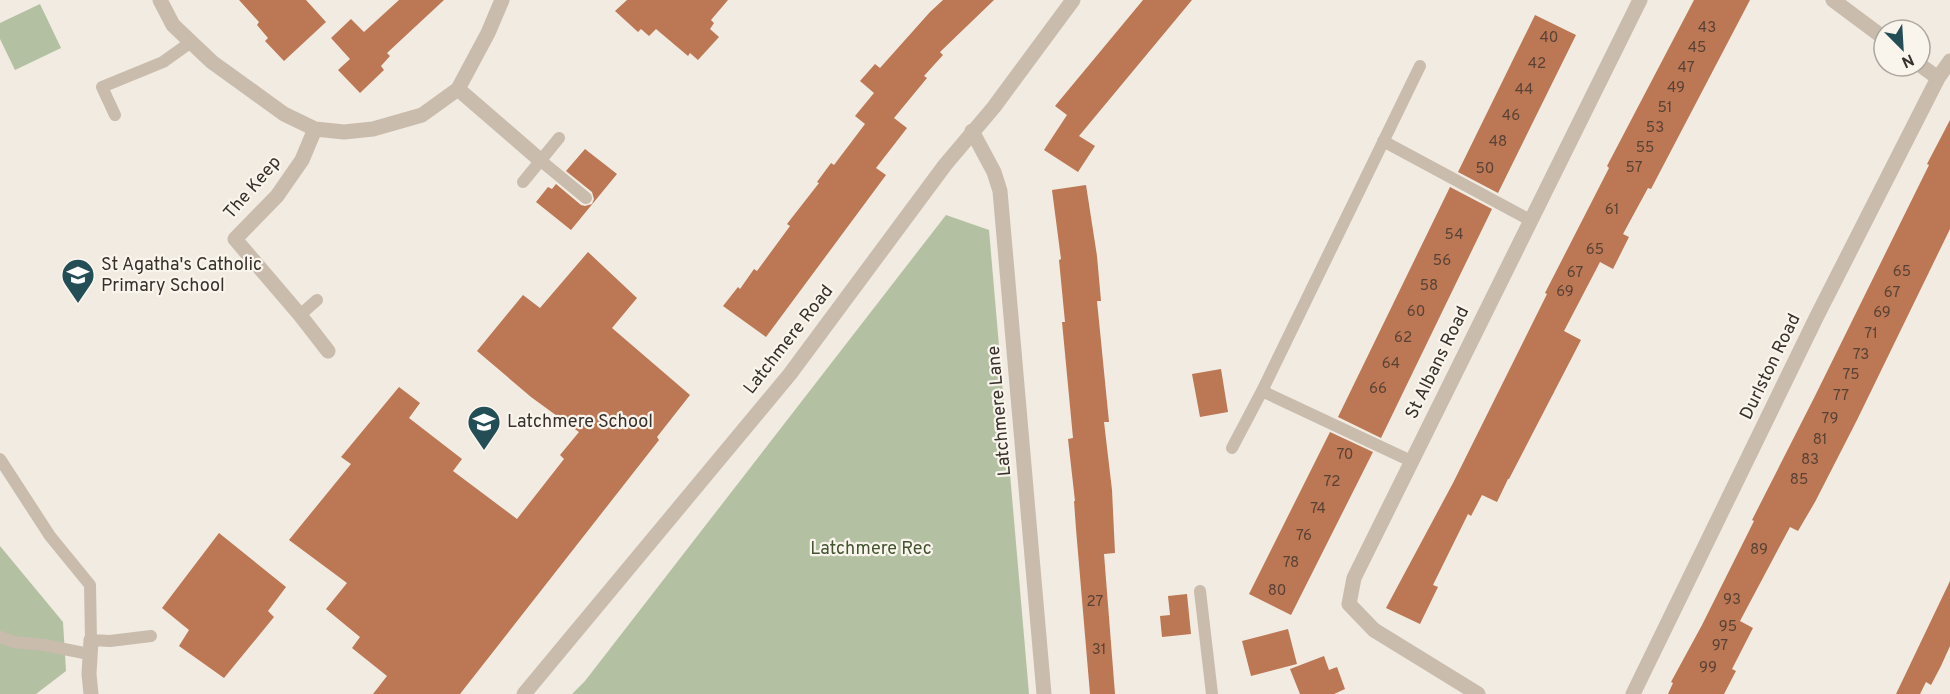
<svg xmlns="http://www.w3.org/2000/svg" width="1950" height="694" viewBox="0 0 1950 694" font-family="Overpass,sans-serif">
<rect width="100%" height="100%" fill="#f1ebe1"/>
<path fill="#b3c0a1" d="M40 4 61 48 15 70 0 39V23Z
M946 215 989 230 1029 694H572L585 681Z
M0 546 63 622 66 671 36 694H0Z"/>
<path fill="#bc7754" d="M239 0H306L326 22 284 61 265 41 268 38 257 25 259 22Z
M399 0H444L387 53 390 56 381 66 384 70 360 93 338 70 350 59 331 38 351 19 364 32Z
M627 0H728L711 20 714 23 710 29 719 37 698 60 690 53 688 56 656 29 649 36 641 29 638 32 615 11Z
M943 0H994L940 52 943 55 924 76 927 78 894 118 907 128 876 168 886 175 766 337 723 306 738 287 740 289 754 269 757 271 790 226 787 224 819 183 817 182 831 163 834 165 865 124 855 116 874 93 860 81 875 64 880 68 930 12Z
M1143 0H1192L1079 136 1095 146 1078 172 1044 150 1067 115 1055 106Z
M1694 0H1750L1651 189 1648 188 1623 234 1629 237 1613 269 1600 262 1564 331 1581 340 1509 479H1508L1497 502 1482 495 1471 516 1468 514 1433 585 1438 587 1420 624 1386 608 1453 483 1547 294 1545 293 1609 168 1607 166Z
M1535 15 1576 35 1498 193 1458 172Z
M1950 120V229L1857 420 1815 502 1798 531 1790 527 1740 621 1753 628 1732 669 1736 671 1724 694H1668L1673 683 1671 682 1702 625 1754 521 1752 520 1815 396 1929 165 1927 164Z
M585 149 617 174 571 230 536 202 548 187 552 189 556 184 581 205 585 206 592 204 594 199 592 192 566 171Z
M1086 185 1097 256 1101 301H1097L1109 422H1104L1112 490 1115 553 1104 554 1115 694H1090L1076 529 1074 501H1075L1068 439 1073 438 1062 322H1065L1059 260 1061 259 1052 190Z
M1450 187 1492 209 1381 438 1338 417Z
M588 252 637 298 612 328 690 395 657 437 659 440 460 694H373L387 676 352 648 360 637 326 609 347 583 289 540 351 464 341 457 399 387 420 403 409 418 462 459 453 471 517 519 564 459 560 455 579 432 531 397 477 351 523 295 540 308Z
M1221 369 1228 412 1200 417 1192 374Z
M1330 432 1373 452 1291 615 1249 594Z
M219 533 286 587 268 611 274 617 224 678 179 646 189 630 162 608Z
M1950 581V646L1941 666 1931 685 1926 682 1920 694H1896Z
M1187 594 1191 634 1162 637 1160 616 1170 615 1168 596Z
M1288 629 1297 664 1251 676 1242 641Z
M1324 656 1329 670 1337 667 1345 689 1334 694H1300L1290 669Z"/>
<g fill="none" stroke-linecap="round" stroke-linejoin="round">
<path stroke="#c9bcad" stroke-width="12" d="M115 115 102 87 163 62 191 42
M1383 141 1530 220
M540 160 586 198
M523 182 559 138
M300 315 317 300
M1262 391 1411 461
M1232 448 1262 391 1420 66
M0 459 50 536 90 585 91 640 110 641 151 636
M1200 591 1212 694
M0 637 14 642 44 645 89 654"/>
<path stroke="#c9bcad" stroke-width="15" d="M160 0 173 25 212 62 284 114 315 129 344 132 373 129 422 115 458 89 488 33 502 0
M1833 0 1884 38
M1920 65 1938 78
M458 89 540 160
M315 129 302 160 277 196 235 239 300 315 328 351
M972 131 994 172 1000 191 1044 694
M91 640 89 674 91 694
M524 694 790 374 945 165 994 107 1073 0
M1478 694 1374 630 1349 604 1354 578 1640 0
M1633 694 1817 316 1938 78 1950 61"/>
</g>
<defs>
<symbol id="school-pin" viewBox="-11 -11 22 30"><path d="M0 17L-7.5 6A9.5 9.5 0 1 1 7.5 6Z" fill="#244e56" stroke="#f9f5ed"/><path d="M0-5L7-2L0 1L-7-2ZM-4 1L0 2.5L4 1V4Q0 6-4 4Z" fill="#fff"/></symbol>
</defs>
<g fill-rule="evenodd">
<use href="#school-pin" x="59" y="256" width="38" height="52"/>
<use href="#school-pin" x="465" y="403" width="38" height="52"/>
</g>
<g text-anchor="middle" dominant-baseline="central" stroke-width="4.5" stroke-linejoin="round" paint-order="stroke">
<g font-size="15" fill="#594235">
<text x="1707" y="28">43</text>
<text x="1549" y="38">40</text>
<text x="1697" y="48">45</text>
<text x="1537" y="64">42</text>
<text x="1686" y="68">47</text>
<text x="1676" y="88">49</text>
<text x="1524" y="90">44</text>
<text x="1665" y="108">51</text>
<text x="1511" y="116">46</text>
<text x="1655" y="128">53</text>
<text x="1498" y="142">48</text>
<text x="1645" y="148">55</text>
<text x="1634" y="168">57</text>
<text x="1485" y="169">50</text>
<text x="1612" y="210">61</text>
<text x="1454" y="235">54</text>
<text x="1595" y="250">65</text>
<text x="1442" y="261">56</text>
<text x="1902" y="272">65</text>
<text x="1575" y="273">67</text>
<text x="1429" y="286">58</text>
<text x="1565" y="292">69</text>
<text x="1892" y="293">67</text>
<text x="1416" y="312">60</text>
<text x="1882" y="313">69</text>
<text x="1871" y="334">71</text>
<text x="1403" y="338">62</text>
<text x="1861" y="355">73</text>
<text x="1391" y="364">64</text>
<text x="1851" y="375">75</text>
<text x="1378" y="389">66</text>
<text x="1841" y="396">77</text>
<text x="1830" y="419">79</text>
<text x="1820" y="440">81</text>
<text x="1345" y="455">70</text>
<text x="1810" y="460">83</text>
<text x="1799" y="480">85</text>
<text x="1332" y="482">72</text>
<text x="1318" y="509">74</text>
<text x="1304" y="536">76</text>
<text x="1759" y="550">89</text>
<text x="1291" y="563">78</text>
<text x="1277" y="591">80</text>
<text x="1732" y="600">93</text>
<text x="1095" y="602">27</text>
<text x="1728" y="627">95</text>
<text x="1720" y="646">97</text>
<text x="1099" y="650">31</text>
<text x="1708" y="668">99</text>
</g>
<g font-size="18" fill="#38302b" stroke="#f9f5ed">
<text transform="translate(253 188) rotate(-49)">The Keep</text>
<text transform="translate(789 340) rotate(-52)">Latchmere Road</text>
<text transform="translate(1438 363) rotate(-64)">St Albans Road</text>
<text transform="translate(1771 367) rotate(-64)">Durlston Road</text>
<text transform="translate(1000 411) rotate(-95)">Latchmere Lane</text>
</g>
<g font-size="18" fill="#38302b" stroke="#f9f5ed" text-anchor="start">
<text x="101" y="265">St Agatha's Catholic<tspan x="101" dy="21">Primary School</tspan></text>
<text x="507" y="422">Latchmere School</text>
</g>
<g font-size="18" fill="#445431" stroke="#f9f5ed">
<text x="871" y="549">Latchmere Rec</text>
</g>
</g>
<g transform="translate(1902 48) rotate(156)"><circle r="28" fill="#f9f5ed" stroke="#aca69f" stroke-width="1.5"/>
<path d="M0-4.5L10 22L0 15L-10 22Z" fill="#244e56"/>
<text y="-9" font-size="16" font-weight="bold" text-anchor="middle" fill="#38302b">N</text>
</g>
</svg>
